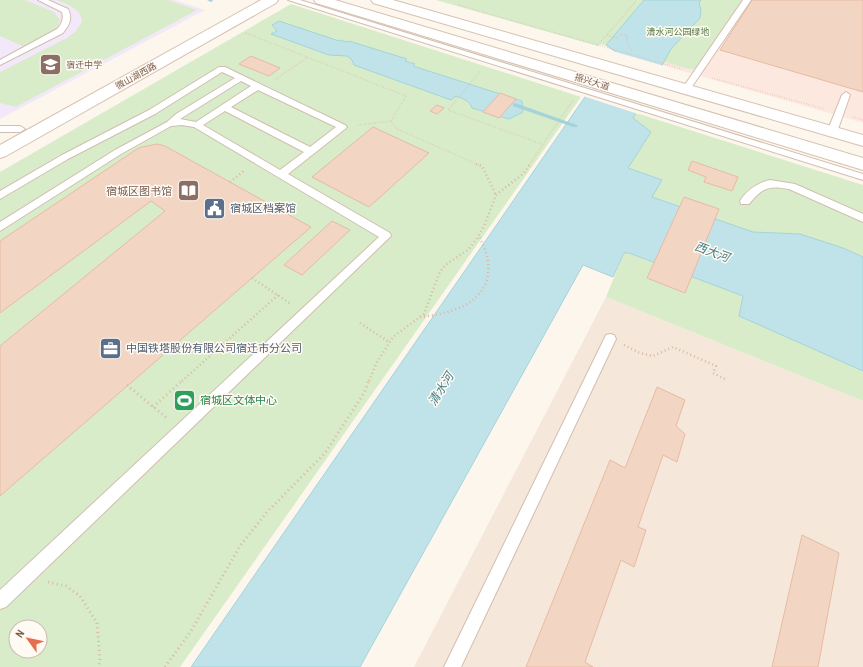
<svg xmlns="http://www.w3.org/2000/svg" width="863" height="667" viewBox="0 0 863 667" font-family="'Archivo Narrow','Noto Sans SC',sans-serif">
<rect width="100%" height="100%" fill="#fdf6ec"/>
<path fill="#f5e8da" d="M606 297 863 401V667H414Z"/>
<path fill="#fde8e0" d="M701 0H863V123L662 65Z"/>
<path fill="#f3e8fa" d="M0 0H175L205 10 0 119Z"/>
<path fill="#d8ecc9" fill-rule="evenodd" d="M0 0H25L54 12 60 20C57 35 36 41 24 47L0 36Z
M57 0H168L197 10 16 107 0 103V72L67 38 76 31 82 22C81 8 68 5 57 0Z
M436 0H742L695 69H689L600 44 598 46Z
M291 4 581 97 180 667H0V172ZM16 627H40V651H16Z
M636 113 863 185V401L606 297 624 253H629L649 261 673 204 651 197 662 180 628 168 651 132 633 119Z"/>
<path fill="#bfe3e8" stroke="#a5d3da" d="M644 0H701L699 3 701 10 700 18 671 49 633 118 651 132 628 168 662 180 652 197 753 232 800 234 843 248 863 257V371L739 316 743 296 629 253H624L613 277 583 265 360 667H191L616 52 606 45Z
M279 21 339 41 340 40 346 42 349 41 407 59 405 61 415 64 413 66 522 101 523 112 509 119 472 108C470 101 462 98 456 96L451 100 354 65 352 60 347 56 329 55 271 34 277 31 272 25Z"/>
<path fill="#fdf6ec" d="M609 50 664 66 638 114 583 96 613 52Z"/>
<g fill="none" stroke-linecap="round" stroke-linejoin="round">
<path fill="#a5d3da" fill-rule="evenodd" d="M207 0H212L213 1 211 2Z
M515 103 577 125 578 126 577 127H573L513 106V104Z"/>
</g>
<path fill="#f3d5c3" stroke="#e6bba3" d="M752 0H863V92L720 50Z
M251 56 280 68 269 76 239 64Z
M500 93 516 99 499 118 483 112Z
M437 105 444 108 437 114 430 111Z
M373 127 429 153 369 207 312 177Z
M157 144 165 146 311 227 0 496V346L165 211 151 201 0 313V241L137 149 142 147Z
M692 161 738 177 732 191 704 182 706 177 688 170Z
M684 197 719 209 685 293 647 278Z
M332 221 350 230 302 275 284 265Z
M657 387 685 400 676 426 685 434 677 462 663 455 638 527 646 530 634 567 621 560 585 662 593 667H526L610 460 625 468Z
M802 535 839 553 818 667H772Z"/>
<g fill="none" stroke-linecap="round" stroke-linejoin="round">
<defs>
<path id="lane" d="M38 0H48L68 9C73 19 69 25 63 33L0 65V60L57 29C62 24 64 19 62 12Z
M288 0H300L863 174V180Z
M743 0H751L689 91H683L682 89Z
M219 67H225L345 125 347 127 345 129 288 174 390 233 391 236 6 607 0 609V590L379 237 194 127 182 125 171 126 121 154 0 231V222L115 150 167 122 176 114 235 78 222 72 155 114 68 159 0 199V191L62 155 149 110ZM241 81 251 86 196 122 180 119ZM258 90 336 127 310 147 231 107ZM225 111 304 152 280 170 203 125Z
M846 92 850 95 837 132 835 134H829L827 132 842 95Z
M0 126H20L25 129 20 132H0Z
M770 180 795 184 863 214V222L789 189C768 185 762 188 749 204H741L740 201C747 190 757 183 770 180Z
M610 334 614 335 616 339 461 667H444L606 335Z"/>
<path id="secondary" d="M261 0H278L276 3 6 156 0 158V145Z
M314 0H335L863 158V170L316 3Z
M371 0H393L863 135V146L373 3Z"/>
</defs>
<use href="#lane" stroke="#d1beb0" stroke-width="2"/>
<use href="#secondary" stroke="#d6c0b0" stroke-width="2"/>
<path stroke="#d9b8a5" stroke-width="1.5" stroke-dasharray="0.5 2" stroke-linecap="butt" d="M458 5 682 69
M246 33 406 96 391 121 397 129 479 165
M607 35 618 38 621 34 628 36 626 38 632 52
M598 45 637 0
M480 72 448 110 542 144
M712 78 825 109
M276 79 308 57
M853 117 863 120
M358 125 391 121
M529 165 573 100"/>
<path stroke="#d9b8a5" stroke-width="2.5" stroke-dasharray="1 3" stroke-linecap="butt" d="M476 164 482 166 496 195
M230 182 245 170
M252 278 291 304
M420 317C452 314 493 302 488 262 487 252 482 244 479 235
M360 323 389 342
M624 345 640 353 653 356 673 347 716 366 713 373 725 379
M182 381 278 295
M369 381 377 362 393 337 424 314 439 274 445 265 468 250 476 240 484 226 496 195 524 173 530 164"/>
<path stroke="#d9b8a5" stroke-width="3" stroke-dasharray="1 3.5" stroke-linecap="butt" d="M127 385 168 419
M153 407 183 380
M48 582 66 586 80 596 97 623 100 660 99 667
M165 667 191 631 240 546 267 512 325 453 364 393 369 380"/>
<use href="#lane" fill="#fff" fill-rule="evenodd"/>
<use href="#secondary" fill="#fff" fill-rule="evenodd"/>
</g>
<defs>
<symbol id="school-square" viewBox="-11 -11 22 22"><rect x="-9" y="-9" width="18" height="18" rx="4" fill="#8d6e63" stroke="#fffaf3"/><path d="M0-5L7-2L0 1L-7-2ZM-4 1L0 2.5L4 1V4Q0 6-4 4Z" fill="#fff"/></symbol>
<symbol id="library-square" viewBox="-11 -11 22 22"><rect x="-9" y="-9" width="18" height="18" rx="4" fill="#8d6e63" stroke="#fffaf3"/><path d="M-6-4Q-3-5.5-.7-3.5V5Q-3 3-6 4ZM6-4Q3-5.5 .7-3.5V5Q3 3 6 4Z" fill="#fff"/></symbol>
<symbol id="civic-square" viewBox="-11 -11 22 22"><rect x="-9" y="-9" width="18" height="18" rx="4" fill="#5c6f8a" stroke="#fffaf3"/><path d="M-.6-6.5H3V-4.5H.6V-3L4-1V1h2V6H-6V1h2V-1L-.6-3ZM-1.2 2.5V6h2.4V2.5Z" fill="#fff"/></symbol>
<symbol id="office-square" viewBox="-11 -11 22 22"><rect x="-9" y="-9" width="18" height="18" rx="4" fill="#5c6f8a" stroke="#fffaf3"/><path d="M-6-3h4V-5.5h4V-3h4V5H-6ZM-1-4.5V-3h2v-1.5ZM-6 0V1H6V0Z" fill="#fff"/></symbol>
<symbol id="stadium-square" viewBox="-11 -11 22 22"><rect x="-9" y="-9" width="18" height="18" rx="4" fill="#2e9e5b" stroke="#fffaf3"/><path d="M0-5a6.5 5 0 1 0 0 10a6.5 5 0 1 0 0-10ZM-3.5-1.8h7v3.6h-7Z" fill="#fff"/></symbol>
</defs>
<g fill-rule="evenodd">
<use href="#school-square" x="38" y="52" width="25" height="25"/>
<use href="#library-square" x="176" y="178" width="25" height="25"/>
<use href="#civic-square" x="202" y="196" width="25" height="25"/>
<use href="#office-square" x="98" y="336" width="25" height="25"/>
<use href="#stadium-square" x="172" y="388" width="25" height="25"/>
</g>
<g text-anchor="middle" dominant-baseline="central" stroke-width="3" stroke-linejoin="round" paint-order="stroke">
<g font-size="9" fill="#537a41" stroke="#fffaf3">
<text x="678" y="32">清水河公园绿地</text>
</g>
<g font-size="9" fill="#785e54" stroke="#fffaf3" text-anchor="start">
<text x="66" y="65">宿迁中学</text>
</g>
<g font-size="9" fill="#7a5c4d" stroke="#fffaf3">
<text transform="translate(136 76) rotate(-29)">微山湖西路</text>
<text transform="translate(592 82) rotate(17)">振兴大道</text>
</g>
<g font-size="11" fill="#785e54" stroke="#fffaf3" text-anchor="end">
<text x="172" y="191">宿城区图书馆</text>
</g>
<g font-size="11" fill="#4e5e75" stroke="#fffaf3" text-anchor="start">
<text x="230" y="208">宿城区档案馆</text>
<text x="126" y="348">中国铁塔股份有限公司宿迁市分公司</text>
</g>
<g font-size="11" fill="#27864d" stroke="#fffaf3" text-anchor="start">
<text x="200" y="400">宿城区文体中心</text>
</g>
<g font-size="12" font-style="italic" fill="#437c86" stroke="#fffaf3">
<text transform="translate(712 252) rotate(20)">西大河</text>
<text transform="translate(441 389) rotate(-58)">清水河</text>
</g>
</g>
<g transform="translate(28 639) rotate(303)"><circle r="19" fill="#fffaf3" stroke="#cabbb1"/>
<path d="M0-3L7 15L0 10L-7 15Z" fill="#e76f51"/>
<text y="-6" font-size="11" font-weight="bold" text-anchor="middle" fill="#7a5c4d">N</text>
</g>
</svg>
